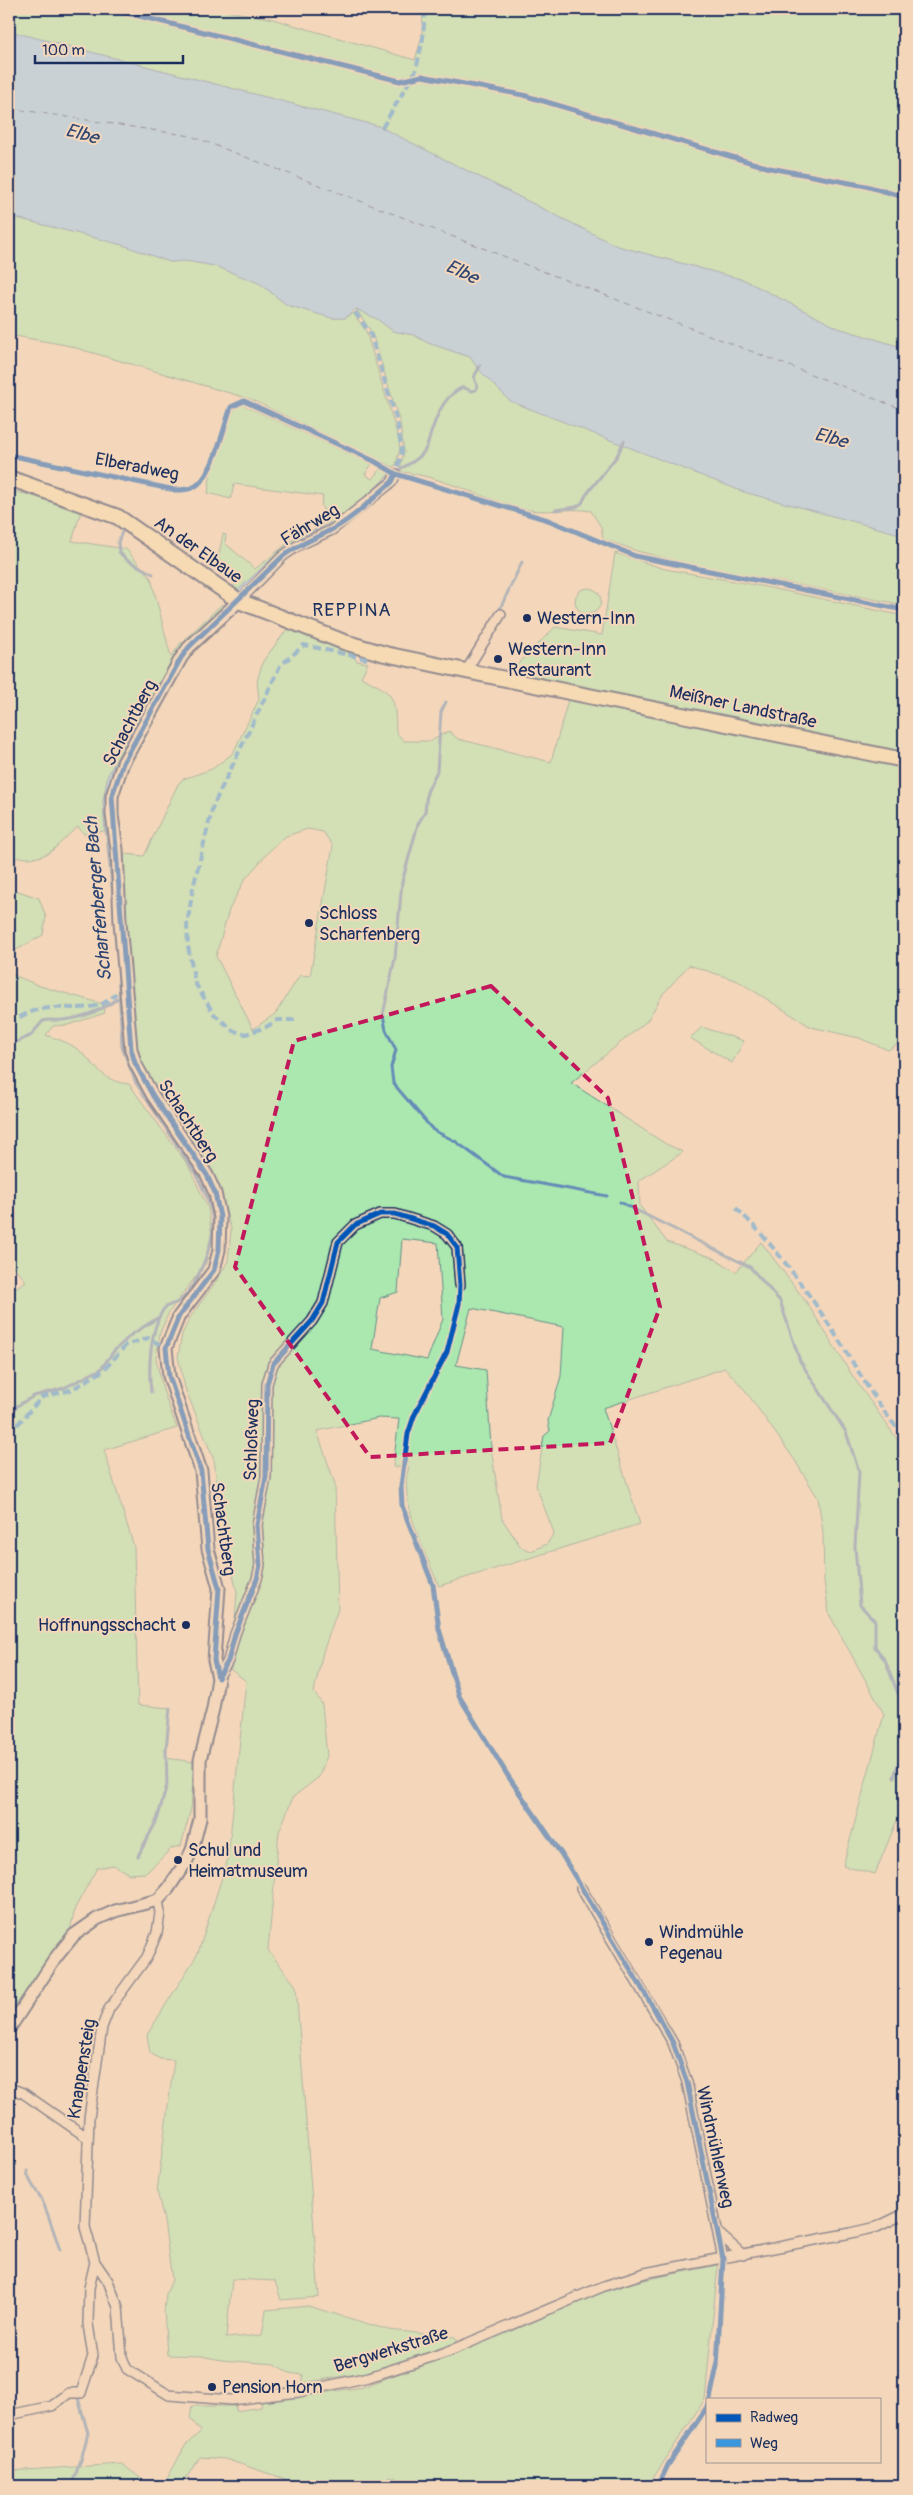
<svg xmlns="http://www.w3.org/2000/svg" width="913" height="2495" viewBox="0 0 913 2495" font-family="Pangolin,sans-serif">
<rect width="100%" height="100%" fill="#f4d7ba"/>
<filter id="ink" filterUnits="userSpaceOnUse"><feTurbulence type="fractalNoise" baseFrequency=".02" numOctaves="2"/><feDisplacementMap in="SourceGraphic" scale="10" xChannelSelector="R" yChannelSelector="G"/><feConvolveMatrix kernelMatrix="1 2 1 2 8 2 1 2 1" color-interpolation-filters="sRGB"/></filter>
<g filter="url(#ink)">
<path fill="#abe8af" stroke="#638c86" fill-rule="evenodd" d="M9 9H215L269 18 415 60 422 36 423 9H904V348L838 328 744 280 617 246 378 126 9 31Z
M9 216 123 245 170 262 186 261 215 266 259 283 287 305 332 318H345L353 313 366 331 398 437 400 448 396 465 393 467 250 399 66 345 9 335Z
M356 309 377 319 393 331 414 335 428 343 470 357 479 370 510 401 744 492 904 535V605L688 564 637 551 603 539 601 527 591 511C569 507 545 514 523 509 484 499 440 476 402 472L400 469 404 452 400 423 372 333Z
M243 405 372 464 365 474 372 479 380 469 387 470 389 474 365 498 339 520 281 550 237 591 233 587 239 577 218 559 223 534 226 535 225 543 255 569 293 539 330 523 321 505 323 496 234 484 231 499 208 493 211 469 230 415 236 408Z
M9 490 82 508 72 541 126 549 151 578 171 657 181 642 183 644 131 732 108 775 103 801 105 831 84 834 78 827C54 846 51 862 18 857L11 865 9 879Z
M615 553 665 569 756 585 904 616V754L513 673 515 667 555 627 602 635Z
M575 601a13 13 0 1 1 26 0a13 13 0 1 1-26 0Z
M222 604V607L186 640 185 639Z
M288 628 349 651 357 661 368 663 361 677C395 694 395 695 396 732L404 741H431L449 731 458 739 551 762 568 700 552 696 556 694 904 765V1040L888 1050 859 1038 811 1027 738 981 689 965 663 994 647 1021 571 1083 666 1144 683 1152 639 1181 640 1206 667 1242 714 1258 736 1272 761 1242 807 1303 854 1378 904 1449V1803L875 1874 843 1866 884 1714 829 1614 824 1581 823 1533 818 1498 794 1459 744 1389 725 1368 603 1408 640 1524 439 1586C427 1557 397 1497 409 1467H393L399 1419 379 1418 317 1431 335 1484 338 1609 323 1652 314 1692 322 1704 327 1756 319 1777 293 1797 279 1832 268 1950 296 1986 319 2297 281 2300 275 2281 232 2279 226 2338 262 2335 266 2310 308 2306 389 2330 455 2337 458 2342 368 2372 303 2383V2375L289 2373 275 2364 221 2360 201 2356 167 2355 164 2310 166 2294 172 2280 164 2221 157 2191 174 2060 160 2059 150 2053 147 2035 198 1953 228 1858 246 1681 231 1670 237 1592 223 1530 214 1460 185 1388 178 1357 182 1334 191 1316 217 1280 228 1261 231 1229 219 1192 159 1097 141 1064 133 1040 121 857 126 854 144 856 178 784 183 779 212 769 233 753 259 699 257 681 263 661ZM308 829 323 832 333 846 310 976 300 975 275 1014 253 1029 216 956 229 910 245 879 273 847 286 836ZM402 1239 438 1243 443 1319 427 1360 372 1349 380 1298 398 1292ZM471 1308 564 1327 561 1376 548 1421 550 1431 544 1436 536 1486 554 1533 547 1544 531 1551 521 1547 502 1519 491 1448 486 1370 456 1365Z
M9 888 39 898 46 917 43 935 9 954Z
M9 973 40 986 103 1004 105 1013 68 1025 53 1026 46 1035C54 1038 64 1041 71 1045 95 1059 97 1081 129 1084L188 1165 208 1208 212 1236 206 1263 169 1312 160 1333 156 1358 163 1390 177 1428 104 1450 134 1547 138 1705 170 1708 166 1758 194 1762 191 1809 181 1846 172 1848 146 1873 129 1874 113 1865 97 1868 75 1908 70 1931 9 2016V1292L26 1281 9 1261Z
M702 1027 744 1041 732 1063 690 1038Z
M718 2265 705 2399 648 2486H417L390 2476 384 2486H306L225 2459 200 2457 181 2486H163L185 2446 201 2431 190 2418 192 2406H236V2411L261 2407 262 2401 363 2387 478 2344 574 2302 634 2282Z
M122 2464 151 2486H9V2471Z"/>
<path fill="#97c9f3" stroke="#658bb7" d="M9 31 378 126 617 246 744 280 838 328 904 348V535L744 492 510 401 479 370 470 357 428 343 414 335 393 331 377 319 356 309 345 318H332L287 305 259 283 215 266 186 261 170 262 123 245 9 216Z
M389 476V479L340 521 283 552 240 592 237 591 281 550 302 536 339 520Z
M183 644 184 645 113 768 105 798 108 830 105 831 103 801 108 775 131 732Z"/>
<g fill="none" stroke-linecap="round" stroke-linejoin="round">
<path stroke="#658bb7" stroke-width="3" d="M400 469C409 464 420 459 425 450 429 443 430 434 433 427 439 410 446 395 463 387L471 391 476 390 477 385C471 375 477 374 480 366
M555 510 576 507 582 503 586 495 617 456 624 441
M122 532 118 542 119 552 127 560 153 574
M221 610 230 600
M498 613 522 562
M446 702 441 712 437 771 427 792 425 812 418 824 402 882 395 958 383 1015 386 1030 396 1050 391 1067 393 1083 433 1130 455 1141 504 1177 607 1196
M106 827 113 895
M117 946 122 1047 136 1083 196 1174C203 1188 212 1206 213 1221 214 1244 198 1283 182 1299 177 1305 167 1303 163 1310 150 1330 148 1369 151 1392
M9 1045 30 1036 43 1021C50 1019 56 1021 63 1020 82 1018 103 1010 118 998
M620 1202 750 1267 780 1301 800 1361 846 1432 859 1472 855 1547 860 1605 875 1621V1647L885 1660 904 1709
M9 1421 17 1406 34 1396 64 1388 101 1369 114 1351 131 1335 159 1317
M894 1777 904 1746
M138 1856 157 1820 167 1785 166 1750 170 1708
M27 2171C28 2182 36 2189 41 2198 49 2215 54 2233 60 2250
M71 2486 81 2460 88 2433 78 2398"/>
<path stroke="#2e4674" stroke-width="1" stroke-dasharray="6 5" stroke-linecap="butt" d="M9 108 191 136 904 410"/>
<defs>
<path id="street" d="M239 601 283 556 297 546 332 530 392 482 396 474
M466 671 501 614
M218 1678 228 1661 235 1634 257 1579 260 1565 257 1525 266 1477 267 1384 273 1364 312 1321 323 1303 338 1242 355 1225 380 1214H395L434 1226 447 1234 457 1247 460 1285
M581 1888 673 2043 687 2082 723 2259
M158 1900 160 1913 157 1933 147 1957 109 2009 102 2027 89 2118 85 2227 95 2262 108 2281 118 2307 122 2357 127 2369 169 2395 231 2400 299 2392 369 2377 447 2352 604 2286 645 2273 851 2233 877 2227 904 2214
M9 2088 23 2093 88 2138
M718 2233 743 2255
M9 2415 52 2406 69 2393H81L93 2356 88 2324 89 2288 95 2262"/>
<path id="secondary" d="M9 2029 57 1956 74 1935 97 1919 115 1911 158 1900 168 1889 186 1862 192 1850 200 1819V1760L213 1709 218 1678 214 1660 219 1588 208 1549 201 1471 169 1376 166 1348 179 1316 214 1270 219 1250 220 1217 215 1193 207 1175 153 1096 135 1063 131 1049 120 922 117 849 112 815V796L123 763 181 658 189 647 239 601"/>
<path id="primary" d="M9 478 118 517 239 601 344 642 385 654 466 671 904 760"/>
</defs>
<use href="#street" stroke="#1b2f5e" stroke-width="12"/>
<use href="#secondary" stroke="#1b2f5e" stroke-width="15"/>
<use href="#primary" stroke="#1b2f5e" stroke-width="18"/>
<use href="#street" stroke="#f4d7ba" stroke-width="9"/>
<use href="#secondary" stroke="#f4d7ba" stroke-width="11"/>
<use href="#primary" stroke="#f9deab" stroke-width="14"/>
<path stroke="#3a97de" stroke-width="4" stroke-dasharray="8 4" stroke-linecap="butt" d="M382 128 416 70 423 38 425 9
M355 312 370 333 397 422 402 451 396 474
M295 1020H278L266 1027 246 1034 234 1031 214 1014 195 983 188 946 187 925 193 888 213 806 280 666 304 645 367 659
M9 1023C18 1018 28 1012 38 1010 65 1003 97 1017 116 993
M736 1208C772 1242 804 1286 831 1328 855 1364 875 1404 904 1436
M9 1434 42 1397 71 1390 104 1370 126 1345 148 1338 166 1348"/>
<defs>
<path id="cycleway" d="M111 9 400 81 422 76 523 95 770 168 866 186 904 197
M9 455 175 490C181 490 189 490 194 487 213 478 224 426 231 407L244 401 374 461 396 474 548 520 635 556 904 610
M218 1678 228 1661 235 1634 257 1579 260 1565 257 1525 266 1477 267 1384 273 1364 312 1321 323 1303 338 1242 355 1225 380 1214H395L434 1226 447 1234 457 1247 460 1285 459 1304 447 1352 414 1416 408 1434 401 1486 402 1506 433 1585 439 1629 459 1696 508 1776 562 1855 653 2007 673 2043 687 2082 723 2259 717 2366 710 2399
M218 1678 214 1660 219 1588 208 1549 201 1471 169 1376 166 1348 179 1316 214 1270 219 1250 220 1217 215 1193 207 1175 153 1096 135 1063 131 1049 112 796 123 763 181 658 189 647 283 556C298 545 314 539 331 530 353 519 373 498 392 482L396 474
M658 2486 668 2465 707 2407"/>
</defs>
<use href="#cycleway" stroke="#f4d7ba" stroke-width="8"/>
<use href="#cycleway" stroke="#0057b8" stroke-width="5"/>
</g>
</g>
<path d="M0 0H913V2495H0ZM491 986 608 1098 660 1307 610 1443 370 1457 235 1267 294 1041Z" fill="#f4d7ba" fill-opacity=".55" fill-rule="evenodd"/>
<path fill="none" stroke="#c2185b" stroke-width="4" stroke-dasharray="10 6" stroke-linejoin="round" d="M491 986 608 1098 660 1307 610 1443 370 1457 235 1267 294 1041Z"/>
<g fill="#1b2f5e" stroke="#f4d7ba" stroke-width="2">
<circle cx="527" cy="618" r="5"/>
<circle cx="498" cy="659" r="5"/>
<circle cx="309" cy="923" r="5"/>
<circle cx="186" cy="1625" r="5"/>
<circle cx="178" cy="1860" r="5"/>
<circle cx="649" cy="1942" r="5"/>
<circle cx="212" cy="2387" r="5"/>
</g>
<g text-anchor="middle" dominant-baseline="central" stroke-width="4" stroke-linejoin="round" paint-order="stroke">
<g font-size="18" fill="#1b2f5e" stroke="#f4d7ba">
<text transform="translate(137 467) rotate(11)">Elberadweg</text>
<text transform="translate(310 525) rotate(-31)">Fährweg</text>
<text transform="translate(198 550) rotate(35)">An der Elbaue</text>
<text transform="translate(743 707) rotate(12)">Meißner Landstraße</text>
<text transform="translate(130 723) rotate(-62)">Schachtberg</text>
<text transform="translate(188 1121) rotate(57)">Schachtberg</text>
<text transform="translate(252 1440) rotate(-88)">Schloßweg</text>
<text transform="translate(223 1529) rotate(82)">Schachtberg</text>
<text transform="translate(82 2069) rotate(-81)">Knappensteig</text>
<text transform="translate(715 2147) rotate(78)">Windmühlenweg</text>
<text transform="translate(391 2350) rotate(-17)">Bergwerkstraße</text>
</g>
<g font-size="18" fill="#1b2f5e" stroke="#f4d7ba" text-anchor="start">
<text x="537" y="618">Western-Inn</text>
<text x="508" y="649">Western-Inn<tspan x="508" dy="21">Restaurant</tspan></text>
<text x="319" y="913">Schloss<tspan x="319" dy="21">Scharfenberg</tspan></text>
<text x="176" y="1625" text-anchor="end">Hoffnungsschacht</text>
<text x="188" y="1850">Schul und<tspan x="188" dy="21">Heimatmuseum</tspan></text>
<text x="659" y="1932">Windmühle<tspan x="659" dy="21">Pegenau</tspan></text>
<text x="222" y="2387">Pension Horn</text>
</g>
<g font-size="19" font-style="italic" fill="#2e4674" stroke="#f4d7ba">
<text transform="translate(82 134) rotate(15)">Elbe</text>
<text transform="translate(462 272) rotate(25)">Elbe</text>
<text transform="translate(831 438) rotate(15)">Elbe</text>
<text transform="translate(98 899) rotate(-95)">Scharfenberger Bach</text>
</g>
<g font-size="19" letter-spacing="1" fill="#1b2f5e" stroke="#f4d7ba">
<text x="352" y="610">REPPINA</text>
</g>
</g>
<rect width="913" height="2495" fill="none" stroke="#f4d7ba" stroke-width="30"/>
<rect x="15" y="15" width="883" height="2465" fill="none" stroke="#1b2f5e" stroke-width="2" filter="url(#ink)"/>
<rect x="706" y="2398" width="175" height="65" fill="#f4d7ba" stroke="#9d9495"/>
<rect x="716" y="2414" width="25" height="8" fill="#0057b8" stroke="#9d9495"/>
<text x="750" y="2422" font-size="15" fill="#1b2f5e">Radweg</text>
<rect x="716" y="2439" width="25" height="8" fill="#3a97de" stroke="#9d9495"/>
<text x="750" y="2448" font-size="15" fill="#1b2f5e">Weg</text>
<path d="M35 55v8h148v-8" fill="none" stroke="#1b2f5e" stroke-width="2.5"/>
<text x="42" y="55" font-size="15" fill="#1b2f5e" stroke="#f4d7ba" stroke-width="4" paint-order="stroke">100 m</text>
</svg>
